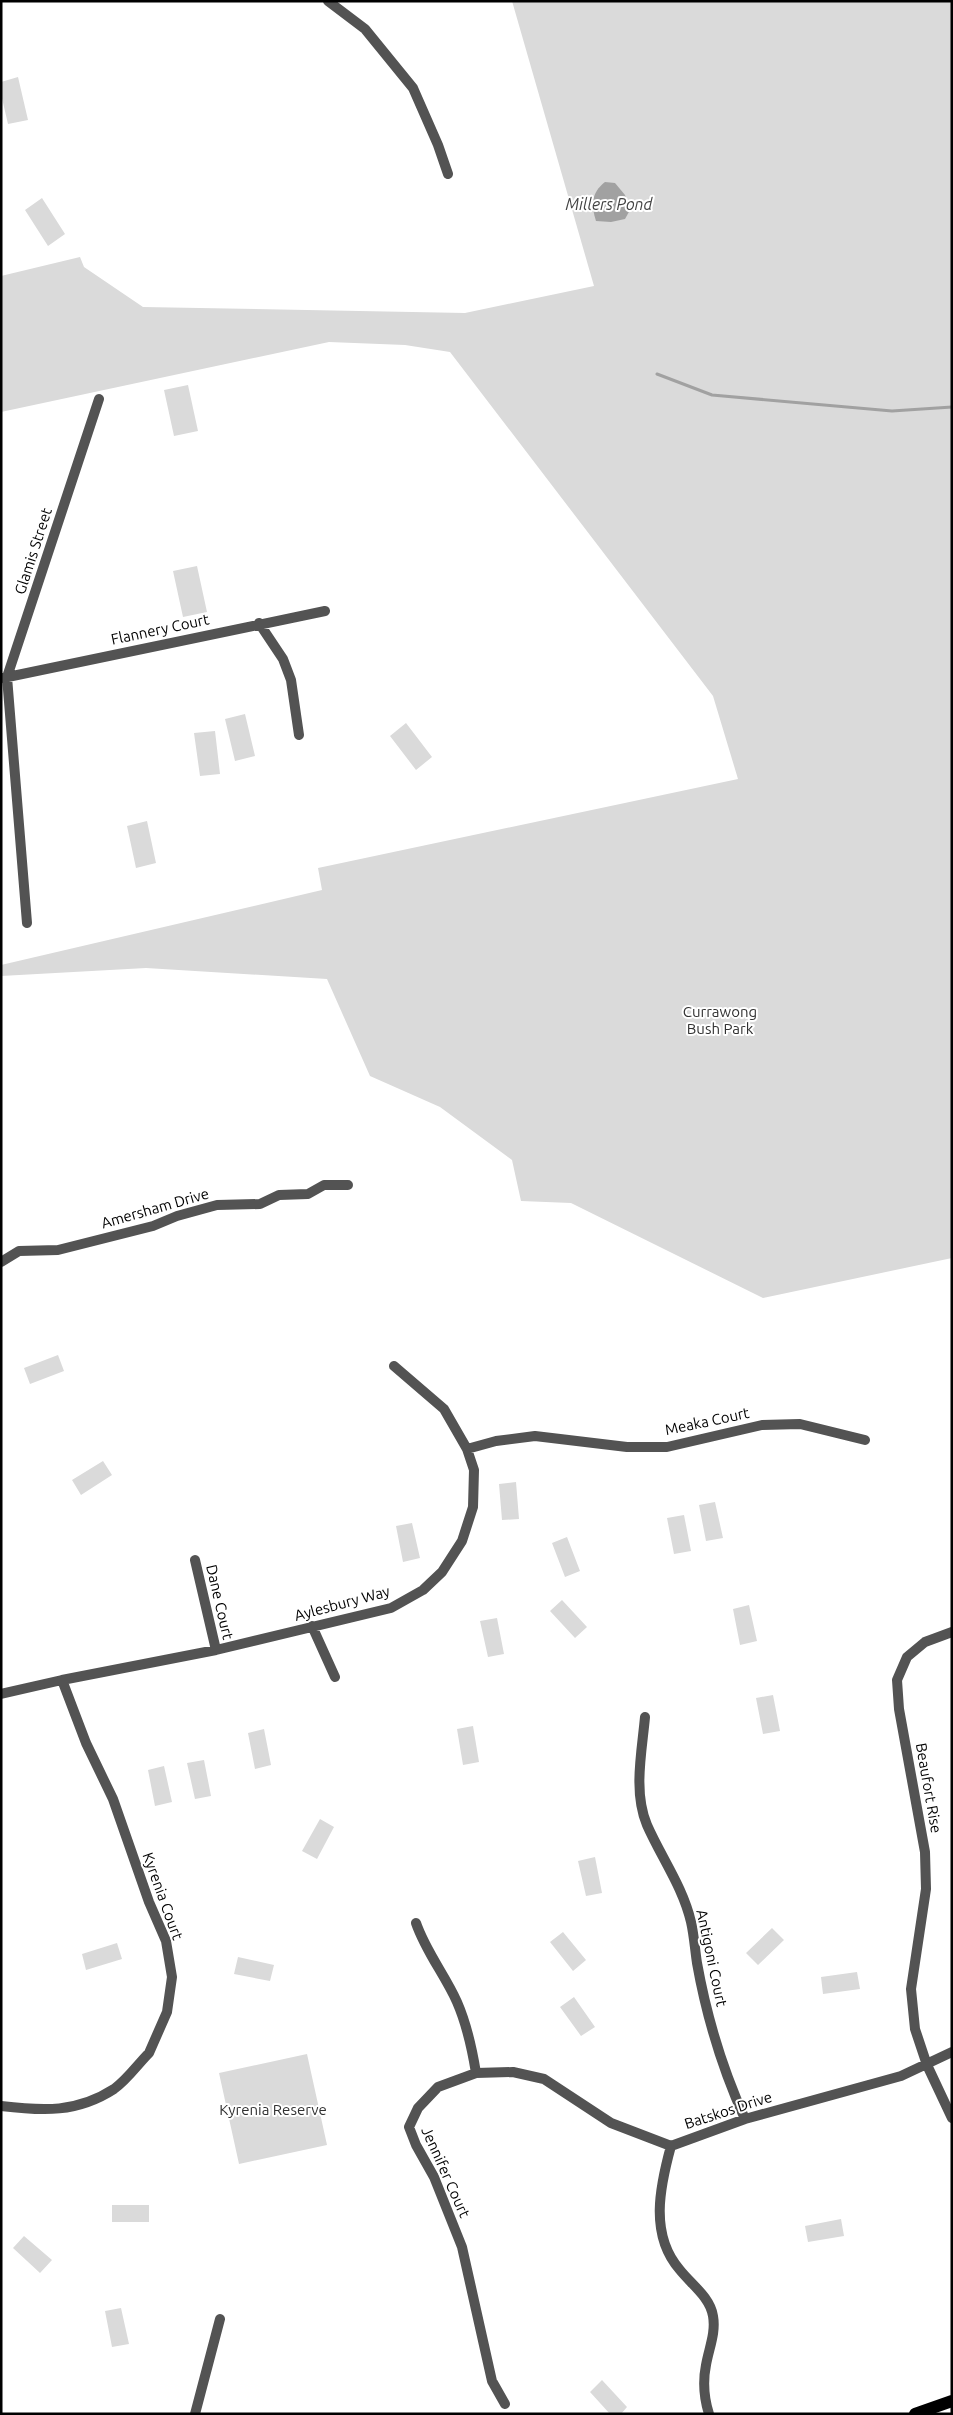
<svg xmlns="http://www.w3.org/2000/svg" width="953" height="2415" viewBox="0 0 953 2415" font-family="Ubuntu,sans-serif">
<rect width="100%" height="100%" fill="#fff"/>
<path fill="#dadada" d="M512 1H952V1258L763 1298 571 1203 521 1201 512 1160 440 1107 370 1076 327 979 146 968 1 976V965L322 890 318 868 738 779 713 696 450 352 405 345 329 342 1 412V276L80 257 84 267 143 307 465 313 594 286Z
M18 77 28 120 8 124 1 94V82Z
M42 198 65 234 48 246 25 210Z
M188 385 198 431 174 436 164 390Z
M197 566 207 612 183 617 173 571Z
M245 714 255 756 235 761 225 719Z
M406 723 432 757 416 770 390 736Z
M215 731 220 774 200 776 194 733Z
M147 821 156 863 136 868 127 826Z
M58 1355 64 1371 30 1384 24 1368Z
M103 1461 112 1475 81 1495 72 1480Z
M516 1482 519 1519 502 1520 499 1484Z
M715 1502 723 1538 706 1541 699 1505Z
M684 1515 691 1551 674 1554 667 1518Z
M412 1523 420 1558 403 1562 396 1526Z
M567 1537 580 1571 565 1577 552 1543Z
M562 1600 587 1627 575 1638 550 1611Z
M749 1605 757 1641 740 1645 733 1609Z
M497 1618 504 1654 488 1657 480 1621Z
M773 1695 780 1731 763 1734 756 1698Z
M473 1726 479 1762 463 1765 457 1729Z
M264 1729 271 1765 255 1769 248 1733Z
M204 1760 211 1796 195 1799 187 1763Z
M164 1766 172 1802 155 1806 148 1770Z
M320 1819 334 1827 317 1859 302 1851Z
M595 1857 602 1893 586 1896 578 1861Z
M772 1928 784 1940 758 1965 746 1953Z
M563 1932 586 1960 573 1971 550 1942Z
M117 1943 122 1959 86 1970 82 1954Z
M238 1957 274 1965 270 1981 234 1974Z
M857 1972 860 1989 823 1994 821 1977Z
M574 1997 595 2027 581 2036 560 2007Z
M307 2054 327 2145 239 2164 219 2073Z
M112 2205H149V2222H112Z
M841 2219 844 2236 808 2242 805 2226Z
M24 2236 52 2260 40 2273 13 2248Z
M121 2308 129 2344 112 2347 105 2311Z
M602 2380 627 2407 621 2414H610L590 2392Z"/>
<path fill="#a1a1a1" d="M605 182 615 183 625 195 630 210 625 219 611 222 596 221C591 205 591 193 605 182Z"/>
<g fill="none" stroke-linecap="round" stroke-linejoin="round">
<path stroke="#a1a1a1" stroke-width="3" d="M657 374 712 395 892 411 952 407"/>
<path stroke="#535353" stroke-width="10" d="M328 1 365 29 413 88 438 145 448 174
M259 623 283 659 291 680 299 735
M3 678 325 611
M27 923 7 677 99 399
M1 1262 19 1251 58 1250 153 1226 177 1216 217 1205 260 1204 279 1195 308 1194 324 1185H348
M467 1449 496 1441 535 1436 627 1447H667L762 1425 800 1424 865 1440
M195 1560 216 1650
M312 1626 335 1677
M952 1632 925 1642 907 1657 897 1680 899 1709 925 1852 926 1889 911 1989 915 2029 927 2065 952 2118
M1 1694 62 1680 216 1650 391 1608 423 1590 442 1572 462 1541 473 1507 474 1470 467 1449 444 1409 394 1366
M645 1717C642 1751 633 1792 647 1825 661 1857 683 1887 691 1922 694 1935 695 1950 697 1963 707 2019 722 2068 745 2119
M416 1923C426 1952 445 1975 457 2002 467 2025 472 2048 476 2073
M1 2106C43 2111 77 2113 114 2089 127 2080 138 2064 149 2053L167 2012 172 1977 166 1941 149 1902 113 1799 86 1743 62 1680
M505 2404 492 2381 462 2247 434 2177 416 2145 409 2127 418 2108 438 2087 476 2073 513 2072 544 2079 611 2123 671 2146
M195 2414 220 2319
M709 2414C704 2398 703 2380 706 2365 709 2348 716 2333 713 2316 710 2297 691 2284 680 2270 649 2235 660 2186 671 2146L745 2119 901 2076 952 2052"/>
<path stroke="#000" stroke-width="12" d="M915 2414 952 2401"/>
</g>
<g text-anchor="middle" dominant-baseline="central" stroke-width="4" stroke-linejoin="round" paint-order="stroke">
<g font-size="15" fill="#000" stroke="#fff">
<text transform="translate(33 551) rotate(-72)">Glamis Street</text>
<text transform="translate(160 629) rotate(-12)">Flannery Court</text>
<text transform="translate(155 1208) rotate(-16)">Amersham Drive</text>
<text transform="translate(707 1421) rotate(-12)">Meaka Court</text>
<text transform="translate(220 1602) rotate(77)">Dane Court</text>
<text transform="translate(342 1603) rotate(-15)">Aylesbury Way</text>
<text transform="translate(929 1788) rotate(80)">Beaufort Rise</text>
<text transform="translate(163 1896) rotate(70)">Kyrenia Court</text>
<text transform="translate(712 1958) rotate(78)">Antigoni Court</text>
<text transform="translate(728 2110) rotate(-18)">Batskos Drive</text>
<text transform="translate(446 2172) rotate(66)">Jennifer Court</text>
</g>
<g font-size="15" fill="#313131" stroke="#fff">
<text x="720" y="1011">Currawong<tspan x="720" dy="17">Bush Park</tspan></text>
<text x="273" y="2109">Kyrenia Reserve</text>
</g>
<g font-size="16" font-style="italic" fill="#424242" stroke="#fff">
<text x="609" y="204">Millers Pond</text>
</g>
</g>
<rect width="953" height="2415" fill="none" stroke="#000000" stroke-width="5"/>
</svg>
